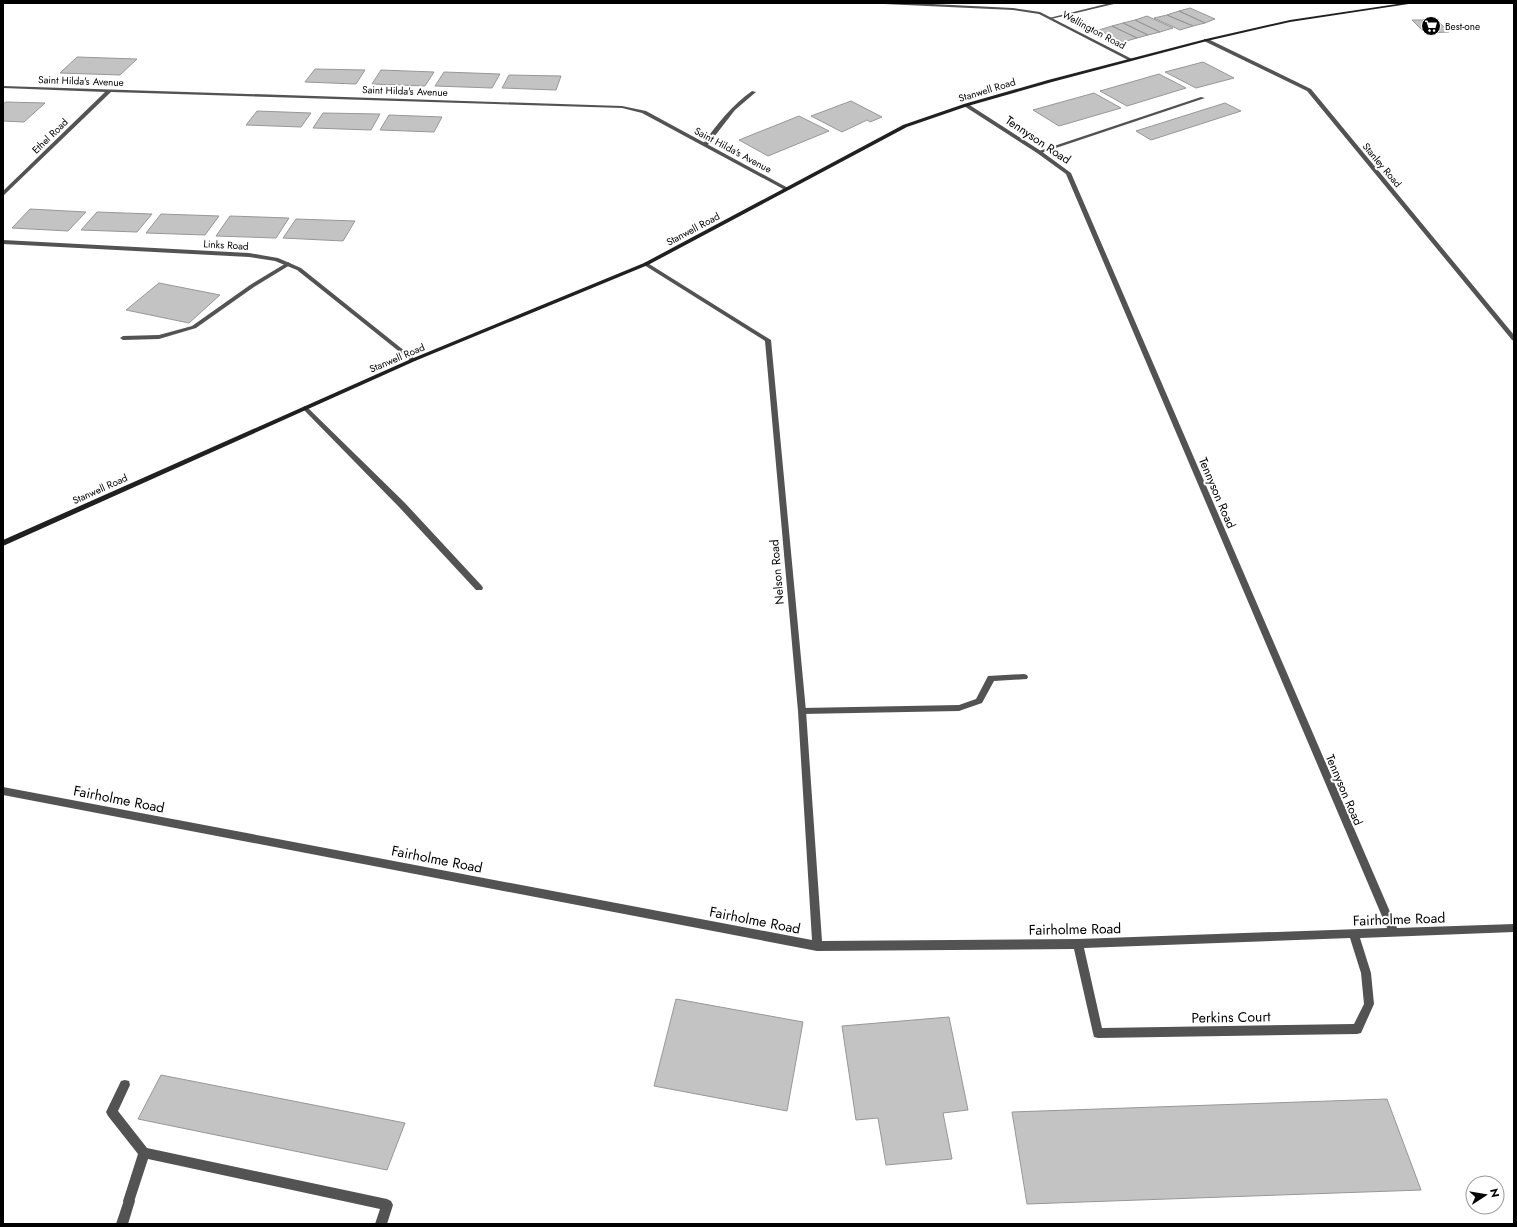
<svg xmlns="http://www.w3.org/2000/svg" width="1517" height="1227" viewBox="0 0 1517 1227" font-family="Jost,sans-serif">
<rect width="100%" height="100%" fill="#fff"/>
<path fill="#c3c3c3" stroke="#979797" d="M1190 8 1215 19 1205 23 1179 11Z
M1179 11 1205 23 1193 26 1167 15Z
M1167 15 1193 26 1180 30 1154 18Z
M1147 16 1173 28 1160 32 1135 20Z
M1135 20 1160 32 1148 35 1123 23Z
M1412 20H1437L1449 32 1425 33Z
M1123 23 1148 35 1137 38 1112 26Z
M1112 26 1137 38 1123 42 1099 30Z
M77 57 137 59 120 75 60 73Z
M1203 62 1234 78 1196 88 1165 72Z
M315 69 365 70 356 84 305 82Z
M381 70 434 72 425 86 372 84Z
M444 72 500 74 492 88 435 86Z
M1159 74 1186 88 1127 106 1100 91Z
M509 75 561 76 556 90 502 88Z
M1094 93 1121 108 1059 126 1033 110Z
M851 101 882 117 870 122 867 120 842 132 811 116Z
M6 102 45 103 24 122 3 121V104Z
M1225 103 1241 111 1151 140 1136 131Z
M257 111 311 113 301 127 246 125Z
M323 113 380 114 371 130 313 128Z
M389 115 442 117 434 132 380 130Z
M799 116 829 131 768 156 739 140Z
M30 209 86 212 68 231 12 228Z
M97 212 152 214 137 232 81 230Z
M161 214 219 216 205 235 146 233Z
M230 216 289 218 276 238 216 236Z
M296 219 355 221 343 241 283 238Z
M159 283 220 295 189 323 126 310Z
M676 999 803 1022 787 1111 654 1086Z
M949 1017 968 1110 943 1113 952 1159 886 1165 878 1118 856 1120 842 1026Z
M161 1075 405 1123 387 1170 138 1119Z
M1387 1099 1421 1190 1027 1204 1012 1112Z"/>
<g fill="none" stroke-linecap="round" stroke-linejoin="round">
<path fill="#535353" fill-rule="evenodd" d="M1110 3H1118L1051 19 1049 18Z
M752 91 756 92 735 110 707 146H703V144C717 124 732 105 752 91Z
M1201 97 1205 98 1041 153 1036 152Z
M288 262 291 264 290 265 254 287 196 328 159 339 123 340 120 338 123 336 159 335 192 326 250 285Z
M305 406 307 407 405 503 482 586 483 588 482 590H476L399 507 303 409 302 408Z
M1024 674 1027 675 1028 677 1027 679 994 681 982 703 959 711 802 714 799 713 798 711 799 709 802 708 959 705 976 699 988 676Z
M125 1080 129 1081 130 1085 118 1111 147 1148 387 1199 391 1201 393 1205 387 1224H375L380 1209 148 1159 133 1205 129 1207 125 1205 123 1201 138 1154 108 1116 106 1112 121 1081Z"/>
<path fill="#535353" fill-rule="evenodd" d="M882 3H912L1013 8 1040 12 1132 59 1128 60 1039 14 1013 10 884 4Z
M1204 39H1208L1311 89 1514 335V341L1512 340 1307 91 1204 41Z
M3 86 622 106 646 111 790 189 785 190 642 113 622 108 111 92 3 196V191L105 92 3 88Z
M964 104H968L1041 151 1071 173 1397 928 1514 924V932L1360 938 1371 973 1374 1004 1361 1033 1357 1034 1098 1038 1094 1037 1093 1033 1074 949 817 951 3 795V787L812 940 798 711 765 341 644 265V263L646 262 771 340 806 711 822 941 1078 939 1387 928 1066 174 1037 153 964 106ZM1350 938 1361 973 1364 1004 1354 1024 1102 1028 1084 948Z
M3 240 249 253 278 258 301 268 416 360 415 361H411L297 270 275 261 249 257 3 244Z
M129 1195 133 1197 135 1201 128 1224H116L125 1197Z"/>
<path fill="#202020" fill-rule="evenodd" d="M1404 3H1415L1290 22 1207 41 1052 82 968 106 907 127 648 265 415 361 3 546V540L411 359 644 263 903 125 964 104 1048 80 1206 39 1290 20Z"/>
</g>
<defs>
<symbol id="supermarket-disc" viewBox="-11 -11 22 22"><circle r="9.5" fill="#000" stroke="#fff"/><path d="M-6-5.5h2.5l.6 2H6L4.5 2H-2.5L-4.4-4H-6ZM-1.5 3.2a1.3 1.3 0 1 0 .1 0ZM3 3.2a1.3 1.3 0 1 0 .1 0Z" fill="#fff"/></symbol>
</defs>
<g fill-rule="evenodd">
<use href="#supermarket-disc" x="1420" y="15" width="22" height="22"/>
</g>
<g text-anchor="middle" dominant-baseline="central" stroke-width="4" stroke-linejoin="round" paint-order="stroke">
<g font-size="10" fill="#000" stroke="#fff" text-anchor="start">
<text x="1445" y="26">Best-one</text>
</g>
<g font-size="10" fill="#000" stroke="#fff">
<text transform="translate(1094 30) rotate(28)">Wellington Road</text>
<text transform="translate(81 81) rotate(2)">Saint Hilda's Avenue</text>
<text transform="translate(987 90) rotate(-17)">Stanwell Road</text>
<text transform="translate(405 91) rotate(2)">Saint Hilda's Avenue</text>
<text transform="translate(50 136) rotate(-44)">Ethel Road</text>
<text transform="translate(733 150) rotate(28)">Saint Hilda's Avenue</text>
<text transform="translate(1382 165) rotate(50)">Stanley Road</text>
<text transform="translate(693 229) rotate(-28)">Stanwell Road</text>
<text transform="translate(226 245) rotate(3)">Links Road</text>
<text transform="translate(397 358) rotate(-23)">Stanwell Road</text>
<text transform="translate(100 489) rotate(-24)">Stanwell Road</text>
</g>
<g font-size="12" fill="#000" stroke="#fff">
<text transform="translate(1038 140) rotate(34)">Tennyson Road</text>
<text transform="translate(1217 493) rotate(67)">Tennyson Road</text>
<text transform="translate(777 572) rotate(-95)">Nelson Road</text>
<text transform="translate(1344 790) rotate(67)">Tennyson Road</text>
</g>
<g font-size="14" fill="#000" stroke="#fff">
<text transform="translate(119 799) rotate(11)">Fairholme Road</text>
<text transform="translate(437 859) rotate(11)">Fairholme Road</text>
<text transform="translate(1399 919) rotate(-2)">Fairholme Road</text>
<text transform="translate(755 920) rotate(11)">Fairholme Road</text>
<text transform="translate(1075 929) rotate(-1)">Fairholme Road</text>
<text transform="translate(1231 1017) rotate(-1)">Perkins Court</text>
</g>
</g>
<rect width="1517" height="1227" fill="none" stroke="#000000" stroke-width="8"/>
<g transform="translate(1485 1195) rotate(78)"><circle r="19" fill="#ffffff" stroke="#999999"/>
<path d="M0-3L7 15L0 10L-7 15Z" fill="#000000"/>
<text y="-6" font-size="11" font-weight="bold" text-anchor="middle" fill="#000000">N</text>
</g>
</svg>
